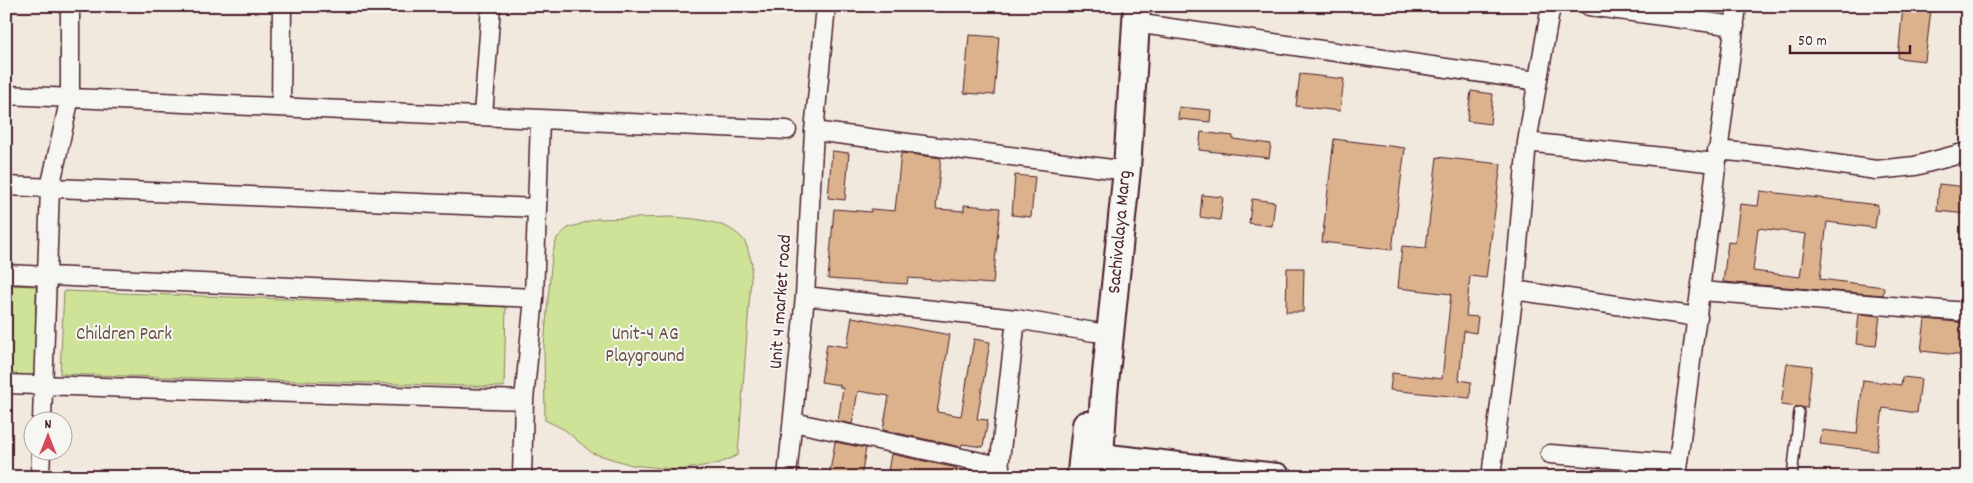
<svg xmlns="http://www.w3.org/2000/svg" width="1973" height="483" viewBox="0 0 1973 483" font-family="Dekko,sans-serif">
<rect width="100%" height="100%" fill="#f1e8de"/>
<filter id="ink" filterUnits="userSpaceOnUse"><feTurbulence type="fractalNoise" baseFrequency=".02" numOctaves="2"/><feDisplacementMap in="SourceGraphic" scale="10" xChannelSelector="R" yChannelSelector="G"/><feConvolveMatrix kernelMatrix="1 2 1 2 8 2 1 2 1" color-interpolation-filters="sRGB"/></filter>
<g filter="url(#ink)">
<path fill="#cee397" stroke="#8c8161" d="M672 217C695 219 730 220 745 242 748 248 750 258 752 264L738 455 720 463 680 470 632 465 592 453 565 430 545 420 544 346 552 255 557 238 568 228 596 219Z
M6 285 36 286 35 381 6 380Z
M64 291 506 307 504 387 60 374Z"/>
<path fill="#dbb28c" stroke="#4a1f2b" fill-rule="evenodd" d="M1903 6 1931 9 1925 61 1898 58Z
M969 35 999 37 994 95 964 93Z
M1300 74 1344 79 1340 111 1296 106Z
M1471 91 1493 94 1490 124 1467 121Z
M1179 107 1211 110 1210 122 1178 119Z
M1201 132 1233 136V139L1271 144 1269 158 1199 150Z
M1334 139 1405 148 1392 250 1322 242Z
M832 151 849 153 845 200 828 198Z
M901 153 941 158 936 209 964 211V205L1000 208 993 284 908 278 907 284 828 279 834 209 871 212V209L895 211Z
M1437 157 1501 164 1486 278 1470 276 1466 316 1478 317 1476 333 1464 331 1459 380 1471 382 1470 398 1390 390 1392 373 1442 379 1451 294 1398 288 1402 246 1426 248Z
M1015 175 1035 177 1031 217 1012 215Z
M1939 184 1967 187V214L1937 211Z
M1760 191 1878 205 1875 228 1827 222 1820 279 1884 287 1883 295 1723 282 1728 242 1735 243 1740 204 1758 206ZM1758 228 1806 234 1800 277 1753 271Z
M1202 195 1223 197 1220 220 1200 217Z
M1252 199 1275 202 1272 226 1249 223Z
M1287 268H1304L1303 312H1286Z
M1859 314 1880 316 1876 346 1856 344Z
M852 317 950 335 937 412 961 416 974 339 990 342 977 419 988 420 983 447 962 444 961 447 883 430 889 396 858 391 852 424 838 421 843 388H840V385L821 382 827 344 847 347Z
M1925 319 1967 323V356L1921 351Z
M1787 363 1812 366 1807 408 1781 405Z
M1902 377 1921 379 1917 413 1883 408 1877 451 1820 444 1822 430 1857 434 1863 380 1901 385Z
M835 442 866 448 861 477H829Z
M891 454 957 468 956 477H887Z"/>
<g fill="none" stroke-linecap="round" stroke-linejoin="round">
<defs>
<path id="service" d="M1792 477 1799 412"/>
<path id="minor" d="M1589 6 1735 26
M1135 23 1537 81
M6 95 787 130
M281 107 282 6
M483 116 491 6
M814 131 1112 169H1127
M1527 142 1716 163
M1717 150 1779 156 1876 170 1915 166 1967 152
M6 186 537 208
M6 274 534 298
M1514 290 1698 317
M1701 291 1967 312
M805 296 1016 319 1094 332 1112 333
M6 384 524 400
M42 420 50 188 70 97V6
M793 422 1000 466
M1550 454 1677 464
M40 477 41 450
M522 477 524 400 534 298 540 120
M787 477 805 296 814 131 826 6
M998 477 1016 319
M1491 477 1514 290 1527 142 1551 6
M1676 477 1737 6"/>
<path id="secondary" d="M1137 6 1127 169 1104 393 1100 457 1277 477
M1086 425 1081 472 1098 473 1100 457 1088 456"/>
</defs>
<use href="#service" stroke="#4a1f2b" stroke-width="12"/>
<use href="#minor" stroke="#4a1f2b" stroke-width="21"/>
<use href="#secondary" stroke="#4a1f2b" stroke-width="30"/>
<use href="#service" stroke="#f6f6f2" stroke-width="9"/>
<use href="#minor" stroke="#f6f6f2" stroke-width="18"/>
<use href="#secondary" stroke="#f6f6f2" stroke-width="26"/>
</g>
</g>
<g text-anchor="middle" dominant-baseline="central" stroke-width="4" stroke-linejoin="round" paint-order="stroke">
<g font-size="19" fill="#4a1f2b" stroke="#f6f6f2">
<text transform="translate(1121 232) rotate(-85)">Sachivalaya Marg</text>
<text transform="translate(782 302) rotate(-86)">Unit 4 market road</text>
</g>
<g font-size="19" fill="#6b5046" stroke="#f6f6f2">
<text x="124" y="335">Children Park</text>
<text x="645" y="335">Unit-4 AG<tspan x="645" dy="22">Playground</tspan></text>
</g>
</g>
<rect width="1973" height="483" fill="none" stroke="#f6f6f2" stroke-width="25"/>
<rect x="12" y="12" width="1948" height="458" fill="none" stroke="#4a1f2b" stroke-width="2" filter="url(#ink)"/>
<g transform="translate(48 436)"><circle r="24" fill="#f6f6f2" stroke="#b1a0a2"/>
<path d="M0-4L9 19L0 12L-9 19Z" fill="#d1495b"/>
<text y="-8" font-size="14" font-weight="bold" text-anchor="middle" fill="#4a1f2b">N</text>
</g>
<path d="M1790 45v8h120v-8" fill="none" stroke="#4a1f2b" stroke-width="2.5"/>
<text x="1798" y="45" font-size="15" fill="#4a1f2b" stroke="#f6f6f2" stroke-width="4" paint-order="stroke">50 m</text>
</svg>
